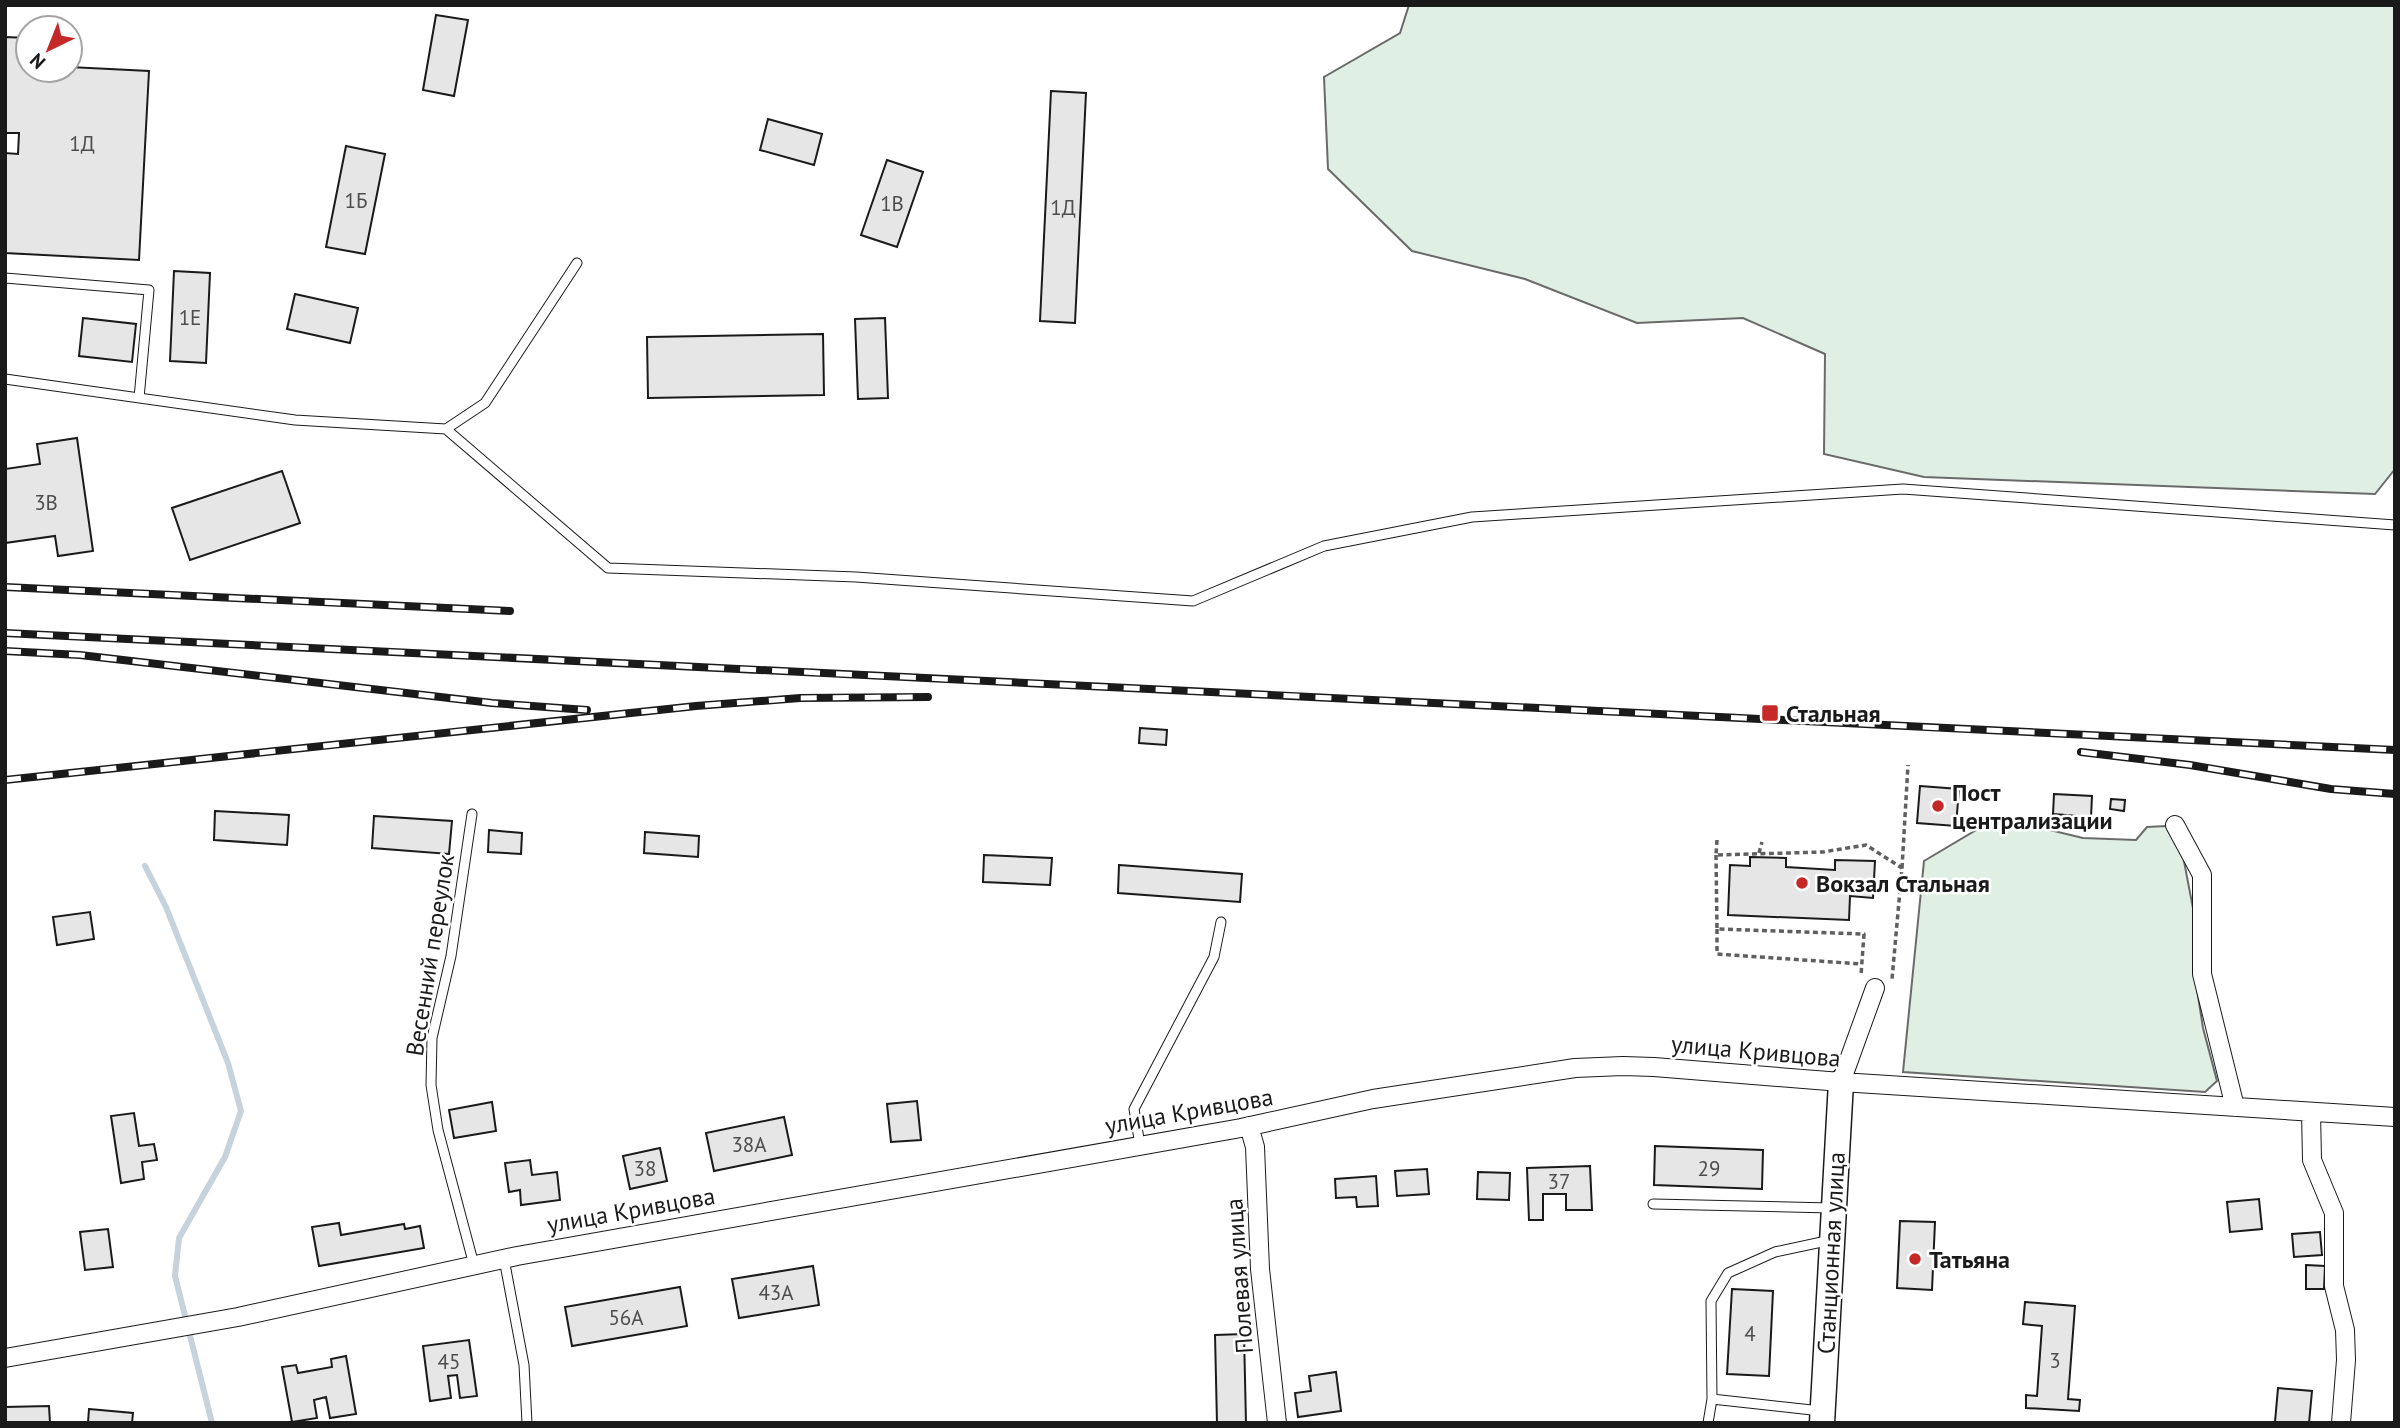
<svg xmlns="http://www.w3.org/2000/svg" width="2400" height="1428" viewBox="0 0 2400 1428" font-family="'PT Sans',sans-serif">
<rect width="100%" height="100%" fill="#fff"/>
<path fill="#e0efe3" stroke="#6a6a6a" stroke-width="2" d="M1409 5H2395V469L2375 494 1924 477 1824 454 1825 354 1743 318 1637 323 1525 279 1412 251 1328 169 1324 77 1400 33Z
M2004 819 2083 838 2136 840 2147 827 2166 826 2183 856 2197 929 2196 983 2203 1028 2217 1081 2205 1092 1903 1072 1924 861 1983 826Z"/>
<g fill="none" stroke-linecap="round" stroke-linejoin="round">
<path stroke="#c6d2dc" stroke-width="6" d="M145 866 166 907 228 1063 241 1111 225 1157 179 1238 175 1276 212 1423"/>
</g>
<path fill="#e6e6e6" stroke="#1a1a1a" stroke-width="2" d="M436 15 468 20 454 96 423 90Z
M5 37 28 38V70H70V67L149 71 139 260 5 253V153L18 154 19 133H5Z
M1051 91 1086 93 1075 323 1040 321Z
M768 119 822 134 814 165 760 150Z
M346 146 385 154 365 254 326 247Z
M887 160 923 172 897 247 861 235Z
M174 271 210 273 206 363 170 361Z
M295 294 358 308 350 343 287 329Z
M83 318 136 324 132 362 79 356Z
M885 318 888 398 858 399 855 319Z
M823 334 824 395 648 398 647 337Z
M77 438 93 551 58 556 55 536 5 543V469L40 464 37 444Z
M282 471 300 523 190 560 172 508Z
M1140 728 1167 730 1166 745 1139 743Z
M1920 786 1959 789 1956 826 1917 823Z
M2054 794 2092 796 2091 817 2053 814Z
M2111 799 2125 800 2124 811 2110 809Z
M215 811 289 815 287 845 214 840Z
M374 816 452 821 449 854 372 848Z
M489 830 522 833 521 854 488 852Z
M645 832 699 836 698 857 644 853Z
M984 855 1052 858 1050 885 983 882Z
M1750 857 1786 858V867L1835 870V860L1875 861 1873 898 1850 896 1849 920 1728 915 1730 865 1750 866Z
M1119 865 1242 874 1240 902 1118 893Z
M90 912 94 939 57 945 53 917Z
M917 1101 921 1140 891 1142 887 1104Z
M492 1102 496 1131 454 1138 449 1110Z
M134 1113 139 1146 154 1144 157 1160 142 1162 144 1179 121 1183 111 1116Z
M784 1117 792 1155 714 1171 706 1133Z
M1655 1146 1763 1150 1762 1189 1654 1185Z
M660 1148 667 1181 630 1189 623 1156Z
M530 1160 532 1175 557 1172 560 1200 521 1205 520 1190 509 1192 505 1163Z
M1590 1166 1592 1210H1566V1194H1543V1220H1529L1527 1168Z
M1427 1169 1429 1194 1397 1196 1395 1171Z
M1478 1172 1510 1173 1509 1200 1477 1199Z
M1376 1176 1378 1206 1357 1207 1356 1197 1336 1198 1335 1179Z
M2259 1199 2262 1229 2230 1232 2227 1202Z
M1900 1221 1935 1222 1932 1290 1897 1288Z
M339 1223 341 1235 404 1224 405 1229 420 1226 424 1248 319 1266 312 1227Z
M108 1229 113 1267 85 1270 80 1232Z
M2320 1232 2322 1255 2294 1257 2292 1234Z
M2306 1265 2325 1266 2324 1289H2306Z
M813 1266 819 1305 739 1318 732 1279Z
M680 1287 687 1326 572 1346 565 1307Z
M1732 1289 1773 1291 1769 1376 1727 1374Z
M2025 1302 2075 1306 2068 1399 2080 1400 2079 1411 2026 1408V1395L2037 1396 2042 1326 2023 1324Z
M1244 1334 1246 1423H1217L1215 1335Z
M469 1340 477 1396 460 1398 457 1375 448 1376 451 1398 430 1401 423 1346Z
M346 1356 356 1414 330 1418 326 1397 314 1400 317 1418 292 1422 282 1367 296 1365 298 1373 332 1367 331 1359Z
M1336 1372 1341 1411 1298 1417 1295 1393 1311 1391 1309 1376Z
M2278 1388 2312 1391 2309 1423 2275 1422Z
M49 1406 50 1423H5V1407Z
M89 1409 133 1413 132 1423H88Z"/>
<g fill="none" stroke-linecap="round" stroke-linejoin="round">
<defs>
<path id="lane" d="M5 278 149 290 139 398
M5 379 295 420 446 429 485 403 577 263
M446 429 608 568 856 577 1193 601 1324 546 1472 517 1903 489 2395 525
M472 814 451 956 432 1038 431 1085 438 1130 474 1265
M1140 1145 1134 1109 1214 957 1221 922
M1653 1204 1832 1208
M504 1259 524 1365 527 1423
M1712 1399 1711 1301 1728 1273 1775 1252 1831 1240
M1708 1423 1712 1399 1821 1411"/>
<path id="street" d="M2175 825 2202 875V974L2235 1107
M1841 1082 1875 988
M2311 1112 2312 1160 2334 1213V1286L2345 1330 2346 1360 2341 1423
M1249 1126 1255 1147 1260 1269 1277 1423
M5 1358 238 1317 517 1256 1241 1128 1373 1099 1575 1068 1623 1066 1654 1067 1841 1082 2395 1117"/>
<path id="secondary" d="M1822 1423 1841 1082"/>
</defs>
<use href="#lane" stroke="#1a1a1a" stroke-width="11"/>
<use href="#street" stroke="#1a1a1a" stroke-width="20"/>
<use href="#secondary" stroke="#1a1a1a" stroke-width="27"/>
<path stroke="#5f5f5f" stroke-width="3.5" stroke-dasharray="5 3.5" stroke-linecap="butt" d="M1717 840 1716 855 1823 852 1866 845 1902 868 1892 979
M1759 853 1762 842
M1716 855 1717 929 1864 934 1861 975
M1902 868 1908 765
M1717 929V954L1861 964"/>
<use href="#lane" stroke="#fff" stroke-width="9"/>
<use href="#street" stroke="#fff" stroke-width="18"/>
<use href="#secondary" stroke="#fff" stroke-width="24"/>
<defs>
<path id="rail" d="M5 587 510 611
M5 633 2395 750
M5 651 80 655 492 703 587 710
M2081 752 2190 765 2331 789 2395 794
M5 780 696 706 800 698 928 697"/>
</defs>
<use href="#rail" stroke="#1a1a1a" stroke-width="8"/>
<use href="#rail" stroke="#fff" stroke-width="5" stroke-dasharray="16" stroke-linecap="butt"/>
</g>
<g fill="#c62828" stroke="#fff" stroke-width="2.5">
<rect x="1761" y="704" width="18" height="18" rx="3.5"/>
<circle cx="1938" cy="806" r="7"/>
<circle cx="1802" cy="883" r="7"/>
<circle cx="1915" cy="1259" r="7"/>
</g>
<g text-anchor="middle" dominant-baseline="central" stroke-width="5" stroke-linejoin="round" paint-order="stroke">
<g font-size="21" fill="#4d4d4d">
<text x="82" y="143">1Д</text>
<text x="356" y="200">1Б</text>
<text x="892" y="203">1В</text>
<text x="1063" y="207">1Д</text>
<text x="190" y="317">1Е</text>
<text x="46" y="502">3В</text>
<text x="749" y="1144">38А</text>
<text x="645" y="1168">38</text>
<text x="1709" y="1168">29</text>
<text x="1559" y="1181">37</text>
<text x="776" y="1292">43А</text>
<text x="626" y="1317">56А</text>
<text x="1750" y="1333">4</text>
<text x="2055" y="1360">3</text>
<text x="449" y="1361">45</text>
</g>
<g font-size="24" font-weight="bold" fill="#1a1a1a" stroke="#fff" text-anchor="start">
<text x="1786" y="713">Стальная</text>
<text x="1952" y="792">Пост<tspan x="1952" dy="28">централизации</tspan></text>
<text x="1816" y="883">Вокзал Стальная</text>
<text x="1929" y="1259">Татьяна</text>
</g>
<g font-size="24" fill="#1a1a1a" stroke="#fff">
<text transform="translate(430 955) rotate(-81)">Весенний переулок</text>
<text transform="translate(1756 1051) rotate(5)">улица Кривцова</text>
<text transform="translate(1189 1111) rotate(-10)">улица Кривцова</text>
<text transform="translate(631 1210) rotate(-10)">улица Кривцова</text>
<text transform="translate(1831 1253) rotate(-87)">Станционная улица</text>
<text transform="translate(1239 1276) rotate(-94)">Полевая улица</text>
</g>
</g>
<rect width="2400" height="1428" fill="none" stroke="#1a1a1a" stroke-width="14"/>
<g transform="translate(49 49) rotate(223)"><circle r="33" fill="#ffffff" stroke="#a3a3a3" stroke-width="2"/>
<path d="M0-5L12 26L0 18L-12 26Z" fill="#c62828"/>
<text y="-10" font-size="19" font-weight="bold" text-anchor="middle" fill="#1a1a1a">N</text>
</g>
</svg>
